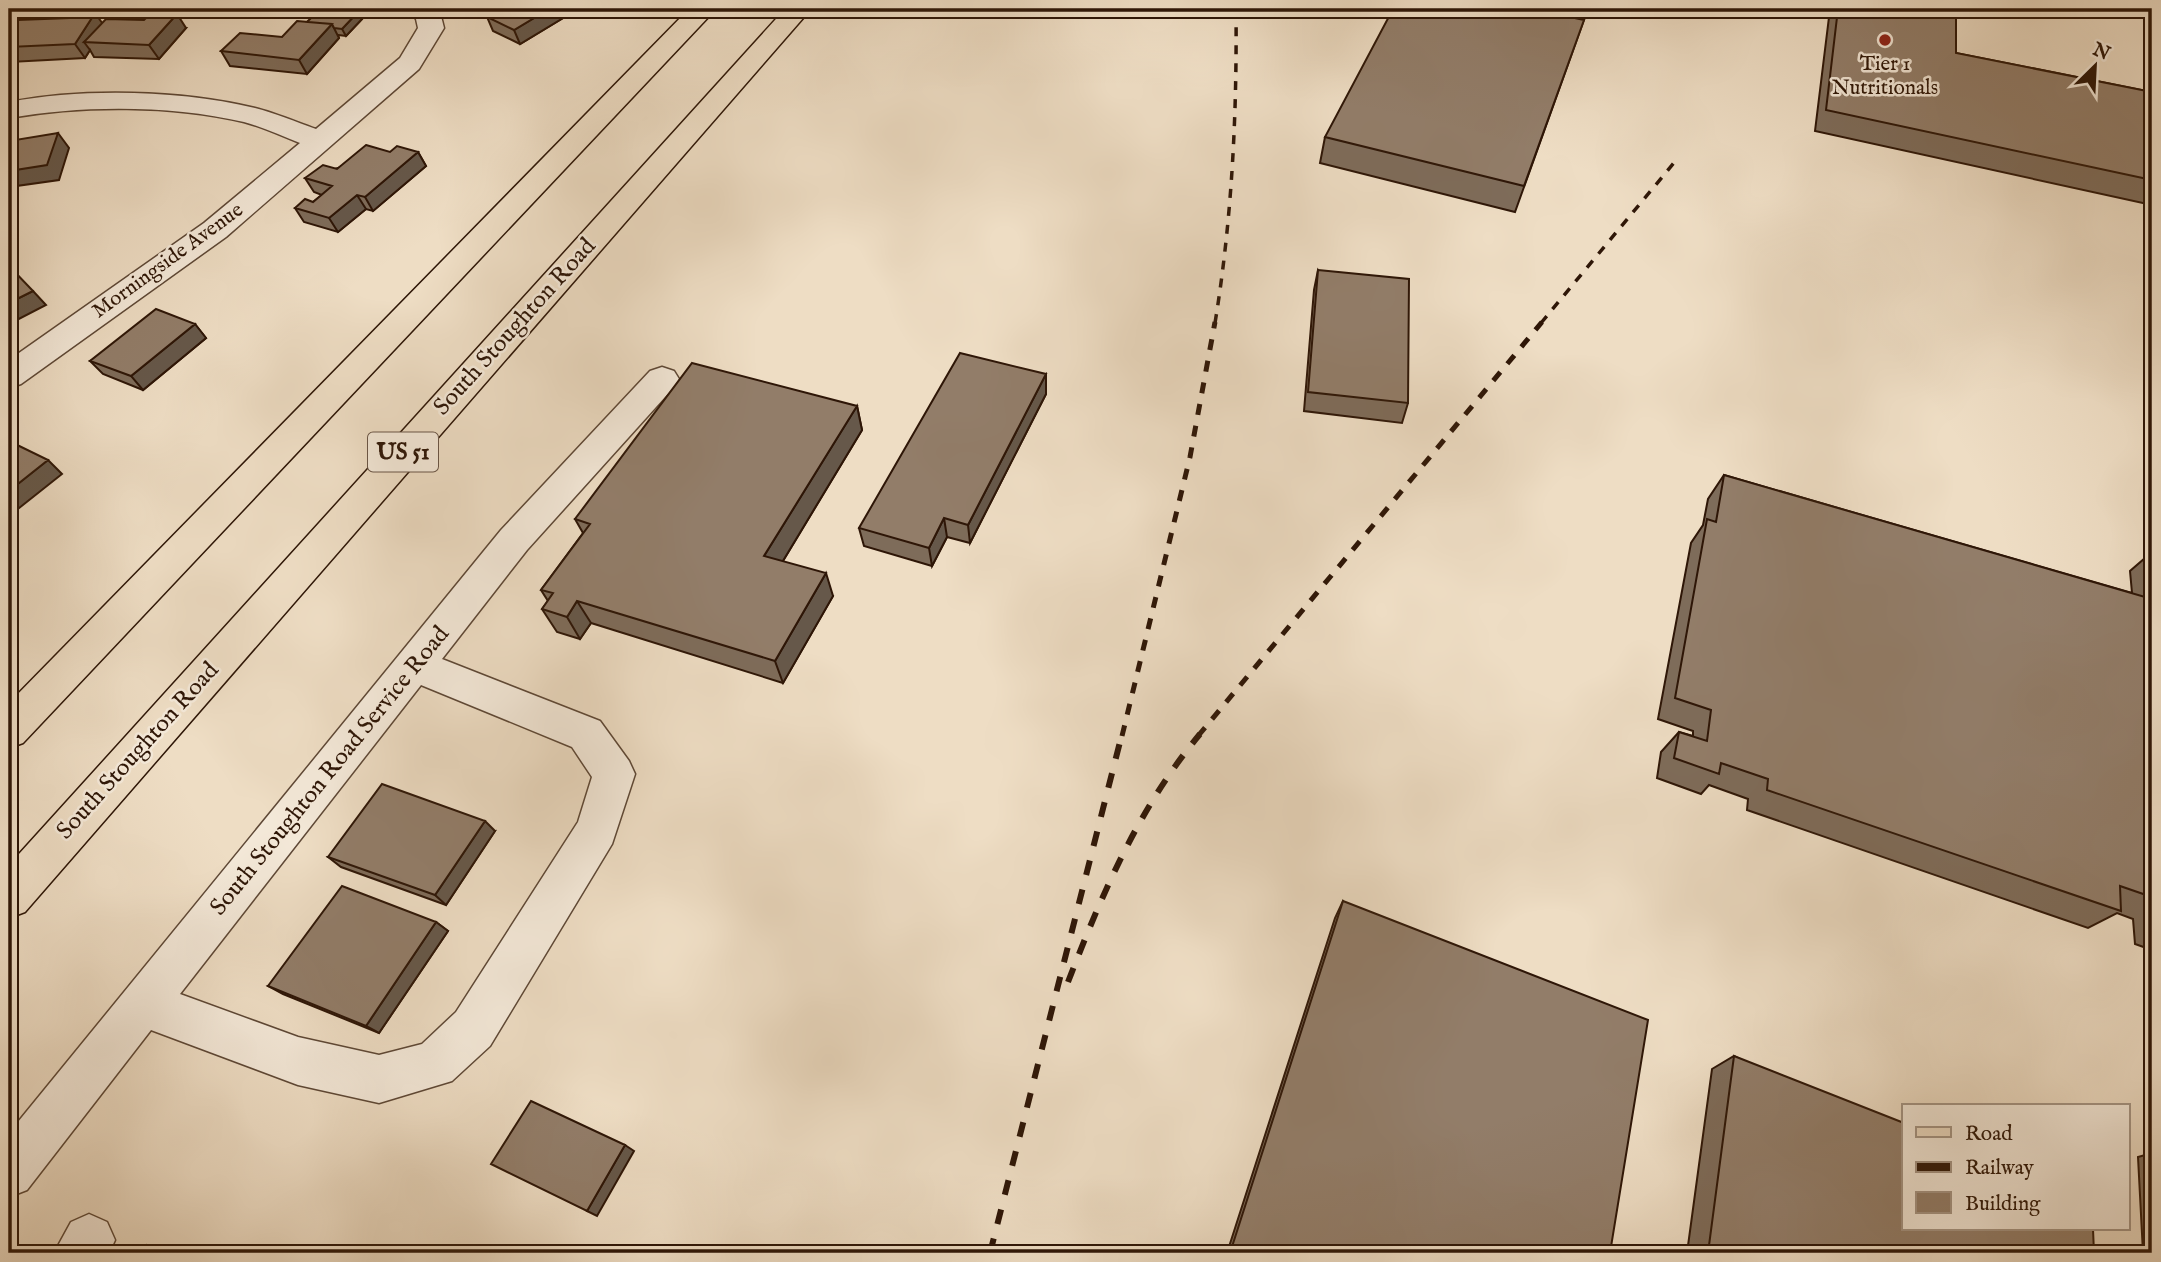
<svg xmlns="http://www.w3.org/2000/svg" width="2161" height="1262" viewBox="0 0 2161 1262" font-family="'IM FELL English',serif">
<rect width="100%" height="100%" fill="#eeddc4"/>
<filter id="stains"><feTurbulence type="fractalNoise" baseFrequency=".00286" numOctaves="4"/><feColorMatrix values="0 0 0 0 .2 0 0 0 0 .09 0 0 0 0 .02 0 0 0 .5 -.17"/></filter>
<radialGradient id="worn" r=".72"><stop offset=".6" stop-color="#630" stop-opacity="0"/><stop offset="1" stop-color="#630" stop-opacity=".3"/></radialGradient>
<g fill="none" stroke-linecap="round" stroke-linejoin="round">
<defs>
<path id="minor" d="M408 9H435L441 16 444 28 419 69 226 237 21 384 9 388V360L204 223 300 143C282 136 263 127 244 122 171 105 83 105 9 118V102C84 88 180 90 255 108 275 113 296 122 316 129L400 58 418 28 416 19Z
M662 367 674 371 679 379 674 387 527 550 442 659 600 721 629 761 635 774 612 844 490 1046 452 1081 379 1103 298 1085 151 1030 27 1190 9 1197V1133L501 530 650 371ZM421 685 572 747 592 777 578 822 456 1012 422 1044 379 1055 298 1037 180 994Z
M89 1214 107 1222 115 1240 109 1253H54L71 1222Z"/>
<path id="major" d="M689 9H716L23 743 9 748V703Z
M785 9H811L25 912 9 918V865Z"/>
</defs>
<use href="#minor" stroke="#5e4836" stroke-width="3"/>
<use href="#major" stroke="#2e1607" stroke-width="3"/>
<use href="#minor" fill="#f4e9d9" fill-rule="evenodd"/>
<use href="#major" fill="#eeddc4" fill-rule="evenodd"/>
<path stroke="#2e1607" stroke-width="3.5" stroke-dasharray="9 9" stroke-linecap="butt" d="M1215 323C1232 219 1237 115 1236 9
M1541 323 1678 158"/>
<path stroke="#2e1607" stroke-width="5" stroke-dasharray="11 11" stroke-linecap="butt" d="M1122 736 1190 457 1215 322
M1198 736 1542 322"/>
<path stroke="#2e1607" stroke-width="6" stroke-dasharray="15 15" stroke-linecap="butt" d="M1068 982C1102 894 1139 807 1200 734
M990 1253 1122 734"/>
</g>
<path fill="#7e6c5a" stroke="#2e1607" stroke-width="2" d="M578 9 520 44 493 31 487 17Z
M1830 9H1956V53L2152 92V205L1815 131Z
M362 19 346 36 338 35 339 38 307 74 230 66 221 51 282 37 307 22Z
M1584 20 1515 212 1320 163 1325 137Z
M186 28 159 59 94 57 90 50 85 58 10 62 9 60V34Z
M390 152H418L426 166 373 211 366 209 338 232 304 222 295 208 313 202 322 195 314 192 305 178Z
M1318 270 1408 403 1402 423 1304 411 1314 290Z
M195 324 206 338 143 390 103 374 90 361Z
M1046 374V394L970 543 947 537 932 566 864 546 859 528Z
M857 406 862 430 783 561 833 596 783 683 591 623 580 639 557 632 542 609 548 601 541 590 583 533 575 519Z
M1724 475 2132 593 2130 571 2152 552V950L2135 944 2133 919 2117 913 2088 928 1747 810 1748 799 1709 785 1701 794 1657 778 1661 752 1679 732 1693 736V731L1658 719 1691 543 1703 525 1708 499Z
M495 831 446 905 341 867 328 857Z
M1343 901 1610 1253H1227L1335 918Z
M436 922 448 931 379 1033 283 994 268 986Z
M1734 1056 2094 1253H1687L1712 1069Z
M2152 1153V1253H2143L2138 1157Z"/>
<path fill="#66584a" stroke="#2e1607" stroke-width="2" d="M9 9H25L13 27 9 22Z
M549 9H578L520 44 514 30Z
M358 12 362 19 346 36 342 29Z
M95 13 105 27 84 42 90 50 85 58 75 44Z
M177 14 186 28 159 59 149 45Z
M332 24 339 38 307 74 299 60Z
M58 133 69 148 59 180 9 187V171Z
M418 152 426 166 373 211 365 197Z
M357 195 366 209 338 232 329 218Z
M33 291 46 305 9 324V303Z
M195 324 206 338 143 390 131 376Z
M1046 374V394L970 543 968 525Z
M857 406 862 430 772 579 764 556Z
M48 460 62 474 9 516V491Z
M944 518 947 537 932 566 929 548Z
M826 573 833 596 783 683 775 661Z
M577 601 591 623 580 639 567 617Z
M485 821 495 831 446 905 435 895Z
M436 922 448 931 379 1033 366 1026Z
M625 1145 634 1151 597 1216 587 1211Z
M147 1245 181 1253H182H164Z"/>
<path fill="#927d69" stroke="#2e1607" stroke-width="2" d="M320 9H328L358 12 342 29 334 28 332 24 307 22Z
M502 9H549L514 30 487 17Z
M1393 9H1533L1584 20 1524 186 1325 137Z
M1838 9H1956V53L2152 92V180L1826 110Z
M95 13 75 44 9 47V34L18 20 70 18 73 14Z
M151 13 177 14 149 45 84 42 106 19 144 20Z
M297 21 332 24 299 60 221 51 240 33 282 37Z
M58 133 47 165 9 171V141Z
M366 145 390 152 397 146 418 152 365 197 357 195 329 218 295 208 305 199 313 202 332 186 305 178 323 165 337 169Z
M10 267 33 291 9 303V268Z
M1318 270 1409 279 1408 403 1308 392Z
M156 309 195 324 131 376 90 361Z
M960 353 1046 374 968 525 944 518 929 548 859 528Z
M692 363 857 406 764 556 826 573 775 661 577 601 567 617 542 609 553 593 541 590 590 524 575 519Z
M9 441 48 460 9 491Z
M1724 475 2152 599V897L2120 886 2121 911 1767 790 1768 779 1721 763 1719 774 1674 758 1679 732 1707 741 1711 710 1675 698 1707 519 1716 522Z
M382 784 485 821 435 895 328 857Z
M342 886 436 922 366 1026 268 986Z
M1343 901 1648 1020 1610 1253H1230Z
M1734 1056 1904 1123V1229H2093L2094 1253H1708Z
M531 1101 625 1145 587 1211 491 1164Z
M147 1245 164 1253H142Z"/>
<circle fill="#8f2418" stroke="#f4e9d9" stroke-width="2.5" cx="1885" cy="40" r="7"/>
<g text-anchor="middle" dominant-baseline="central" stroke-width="5" stroke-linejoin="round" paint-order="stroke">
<g font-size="21" fill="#2e1607" stroke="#f4e9d9">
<text x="1885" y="64">Tier 1<tspan x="1885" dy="24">Nutritionals</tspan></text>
</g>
<g font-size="21" fill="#2e1607" stroke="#f4e9d9">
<text transform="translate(168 261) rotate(-36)">Morningside Avenue</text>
</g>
<rect fill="#f4e9d9" stroke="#695546" stroke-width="2" x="368" y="432.5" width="70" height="39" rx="5"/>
<g font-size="23" font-weight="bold" fill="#2e1607">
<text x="403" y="452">US 51</text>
</g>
<g font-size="24" fill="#2e1607" stroke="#f4e9d9">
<text transform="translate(515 327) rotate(-48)">South Stoughton Road</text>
<text transform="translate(138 751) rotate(-48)">South Stoughton Road</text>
<text transform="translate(330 771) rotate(-51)">South Stoughton Road Service Road</text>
</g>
</g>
<rect width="2161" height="1262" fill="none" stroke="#eeddc4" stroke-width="35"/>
<rect x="10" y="10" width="2140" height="1241" fill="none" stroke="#2e1607" stroke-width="3.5"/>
<rect x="18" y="18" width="2126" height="1227" fill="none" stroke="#2e1607" stroke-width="2"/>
<rect x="1902" y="1104" width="228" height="126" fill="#f4e9d9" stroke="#a59585" stroke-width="2"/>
<rect x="1916" y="1127" width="35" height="10" fill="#eeddc4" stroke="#a59585" stroke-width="2"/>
<text x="1965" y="1140" font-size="21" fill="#2e1607">Road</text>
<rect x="1916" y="1162" width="35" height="10" fill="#2e1607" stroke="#a59585" stroke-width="2"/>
<text x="1965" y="1174" font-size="21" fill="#2e1607">Railway</text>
<rect x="1916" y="1192" width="35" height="21" fill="#927d69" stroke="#a59585" stroke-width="2"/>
<text x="1965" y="1210" font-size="21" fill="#2e1607">Building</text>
<g transform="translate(2095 66) rotate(24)" stroke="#f4e9d9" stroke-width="5" paint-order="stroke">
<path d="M0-5L12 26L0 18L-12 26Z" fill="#2e1607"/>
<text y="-10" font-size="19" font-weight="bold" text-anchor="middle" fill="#2e1607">N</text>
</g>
<rect width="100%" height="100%" filter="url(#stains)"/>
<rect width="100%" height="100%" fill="url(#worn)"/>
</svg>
